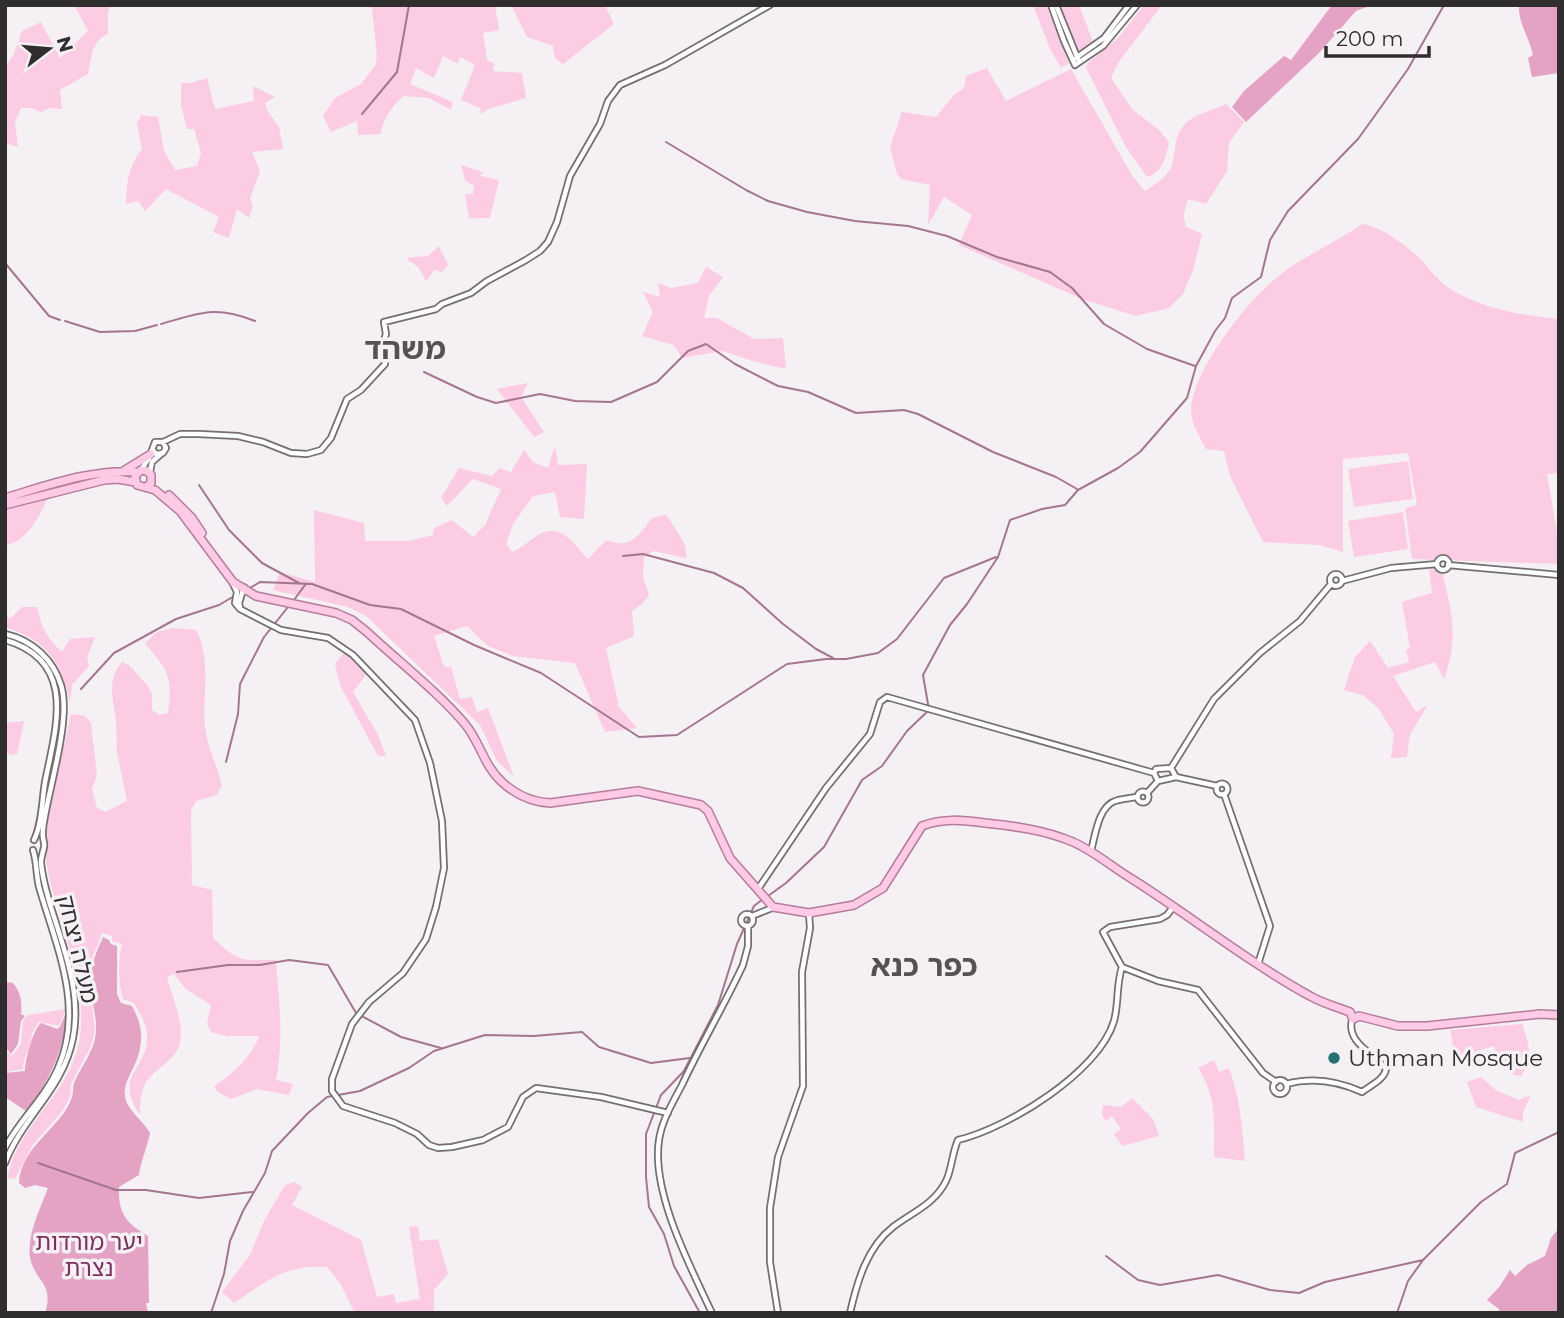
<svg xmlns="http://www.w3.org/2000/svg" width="1564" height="1318" viewBox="0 0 1564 1318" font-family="Montserrat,'Noto Sans Hebrew',sans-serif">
<rect width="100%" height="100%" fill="#f5f0f3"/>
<path fill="#fccbe4" d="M74 5H111L108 11V34C91 41 92 57 88 74L60 90 62 109 49 108 41 112 31 108H21L15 122 18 147 5 143V67L13 56 22 31 41 22 60 58 88 31Z
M361 5H495L499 30 483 33 487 60 494 63 493 71 522 73 526 98 488 109 481 114 480 108 461 100 475 65 460 57 458 64 443 56 434 78 416 68 410 84 453 102 451 110 429 98 403 96C392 107 382 119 381 134L358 135 357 121 331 132 323 116 335 98 361 84 375 66 377 56 372 8Z
M511 5H605L614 24 563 64 555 58 553 46 527 37Z
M1033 5H1046L1069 63 1061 68 1050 49Z
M1059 5H1079L1093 42 1083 50 1075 49Z
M1144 5H1162L1118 63 1111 78 1132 109 1159 130 1169 142C1166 156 1163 173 1147 177L1126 147 1086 68 1088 63 1119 37Z
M987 68 1006 101 1071 69 1133 177 1145 191C1154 185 1169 176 1172 165 1176 151 1174 134 1186 123 1196 114 1213 110 1226 104L1244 122 1229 143 1227 171 1206 204 1188 199 1183 217 1185 220V226L1202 234 1193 270 1183 294 1169 308 1136 316 1082 299 959 245 972 215 944 197 928 225 930 185 901 179 897 174 890 147 902 112 936 117 954 95 964 88 966 76Z
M207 78 215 109 254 101 253 86 275 97 265 103 268 112 279 127 283 149 252 152 260 171 250 199 253 206 249 218 237 209 229 238 213 232 219 217 166 189 145 211 138 201 126 204C127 180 128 168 142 149L137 124 141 115 158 117 164 151 175 170 197 166 201 153 194 129H187L181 105V83H191Z
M461 165 483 172 480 176 499 180 490 218H469L465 194H473L474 186 465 180Z
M1362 224C1379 226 1401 242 1414 253 1426 263 1435 279 1449 288 1481 309 1521 315 1559 319V473L1547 474 1559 543V564L1412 559 1405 508 1417 505 1408 453 1343 459V552L1319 545 1263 542 1230 476 1224 451 1206 449C1200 437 1190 422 1191 409 1194 369 1245 304 1275 279 1302 256 1334 244 1362 224Z
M439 246 448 265 442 272 435 270 426 281 419 268 406 258 428 256Z
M706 267 723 277 709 296 704 318H717L754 339 783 338 786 369 756 362 722 351 682 358 674 345 642 336 653 312 643 292 660 297 658 283 671 288 698 283Z
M528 383 521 397 544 432 534 437 497 389Z
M555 446 558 465 587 464 584 519 560 517 555 492 533 496 513 524 506 544 512 552C523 548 530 539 540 534 562 522 575 546 588 559L606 540C631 550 638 536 652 518L666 515C668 517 685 543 685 546 686 547 686 557 686 558L654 551 644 557 643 577 649 595 643 603 632 611 634 636 606 648 619 707 637 728 605 732 575 663 513 656 488 646 467 626 434 636 444 667H451L460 699 472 697 477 712 488 708 514 777 497 761 480 725 366 616 348 607 273 590 280 572 315 582 314 510 364 523 365 541H409L433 535 434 528 452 520 473 537 485 525 501 489 473 479 447 506 441 498 459 468 492 476 500 468 511 472 524 450 533 462 548 468Z
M1408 461 1413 499 1354 507 1348 469Z
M48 498C39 517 27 541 5 546V510Z
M1403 512 1408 549 1354 557 1348 521Z
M1429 569 1442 571C1452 614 1459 637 1444 679L1435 662 1393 676 1416 712 1428 705 1410 734 1407 757 1391 758 1394 734 1379 709 1363 695 1344 690 1355 657 1370 641 1388 668 1409 662 1406 650 1410 648 1402 602 1432 593Z
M22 607H37C41 627 47 638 62 652L70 639 95 637 87 658 89 666 72 685 70 703C62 662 46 640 5 627V617L11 618Z
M172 628 196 630C212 661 202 694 205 727 207 746 217 766 222 785L217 795 196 801 191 810 192 885 212 890 213 938C239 963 242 960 276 960 279 1005 284 1034 276 1080L293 1084 289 1095 257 1089 231 1099 218 1092 214 1087C232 1073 251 1059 259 1036H227L211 1032 207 1024 211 1005 186 989 174 974 167 977C172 997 184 1021 180 1042 177 1062 150 1069 143 1088 140 1097 140 1106 140 1115 112 1073 150 1069 147 1034 146 1022 139 1013 134 1003L123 999C118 981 118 963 122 944L112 941V936L102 933 93 956 89 981 95 1031 91 1046 71 1084 70 1097 63 1110 32 1146 15 1179 8 1178C15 1126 71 1096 80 1037 88 977 57 924 47 866 40 831 63 752 71 714L85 716 91 723 97 776 92 789 97 808 105 812 127 801C124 785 120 768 117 752 116 740 117 726 115 714 112 695 108 678 122 662L129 665 148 686 152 694V710L159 715 168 713C173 675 168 671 145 643L157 632Z
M343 654 354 657 367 673 353 692 378 735 386 756H378L340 685 335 664Z
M24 721 17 754 10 755 5 750V723Z
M66 1009 59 1026 39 1022C30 1033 33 1036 29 1048 26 1057 23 1058 23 1069L5 1072V1049L12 1056 21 1044 23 1021 28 1015Z
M1522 1024C1529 1045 1534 1056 1521 1076L1514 1075 1501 1067 1494 1046 1477 1051 1480 1062 1458 1068 1450 1030Z
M1214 1060 1219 1072 1229 1068C1241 1102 1242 1126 1245 1161L1214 1157C1214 1123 1217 1096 1198 1068Z
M1481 1077 1497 1091 1519 1100 1531 1095 1523 1112V1122L1476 1107 1467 1082Z
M1132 1098 1153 1119 1159 1136 1122 1146 1114 1134 1121 1129 1112 1116 1106 1121 1102 1115 1103 1105 1121 1107Z
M294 1182 302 1187 292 1205 361 1240 377 1297 394 1294 396 1303 420 1299 409 1227 418 1226 420 1241 438 1239 448 1274 434 1290V1313H355L340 1283 327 1267C286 1264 267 1281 234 1303L222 1292 250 1255 264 1221 285 1185Z"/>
<path fill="#e4a2c5" d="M1332 5H1372L1356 11 1319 53 1246 122 1232 107 1244 91 1284 56 1291 60Z
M1519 5H1559V73L1532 77 1528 58 1533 55C1529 37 1518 23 1519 5Z
M103 937 109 940 111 944 117 946V994L121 1003 132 1006C142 1024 144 1039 137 1059 132 1073 121 1085 126 1101 130 1112 144 1122 150 1133 147 1148 141 1160 139 1175L119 1187C118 1214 126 1223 148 1236L149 1303H146L148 1313H45C55 1283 34 1281 30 1257 27 1234 40 1209 48 1188L35 1185 25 1188 19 1183C21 1145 62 1128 72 1097 74 1091 72 1086 75 1081 82 1065 95 1050 96 1032 97 1016 92 1004 90 989 88 970 96 953 103 937Z
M5 982 13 983C21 993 22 1001 21 1014L25 1016 21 1021 18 1044 11 1054 5 1047Z
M67 1010C65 1048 50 1081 26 1111L5 1097V1073L25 1071C25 1060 33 1030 41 1023L57 1029 60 1027Z
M1559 1228V1313H1500L1499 1309 1487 1300 1500 1286 1510 1270 1515 1276 1527 1265 1545 1256 1551 1238Z"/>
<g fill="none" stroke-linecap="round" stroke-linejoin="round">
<path stroke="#a4768f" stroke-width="2" d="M362 114 397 72 409 5
M666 142 746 190 768 201 807 212 855 221 908 226 947 236 997 257 1050 272 1072 288 1104 324 1147 349 1195 366
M5 263 49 316 60 320
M65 321 100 332 135 331 157 325
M161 324C200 313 215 305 255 321
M424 372 477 397 496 403 540 394 575 401 611 402 657 382 688 351 706 344 735 364 778 386 808 392 856 413 904 410 918 414 993 452 1056 477 1077 489
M199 485 229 530 262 563 299 583
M623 556 643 554 714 573 743 588 783 624 816 649 833 658
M250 588 260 582 312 584 370 605 401 609 474 645 541 673 639 737 677 735 787 664 826 659H846L878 653 897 639 944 578 996 557
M294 600 305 585
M81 689 114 653 176 619 219 605 236 595
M226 762 238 714 240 684 264 637 288 607
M768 896 786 883 824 847 862 780 882 766 907 731 929 710 923 675 950 625 967 604 998 557 1010 520 1042 509 1065 505 1078 490 1118 468 1140 452 1187 398 1196 366 1215 331 1225 318 1232 298 1261 277 1270 240 1288 211 1358 139 1376 114 1408 69 1444 5
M177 972 228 965H260L289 960 328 965 356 1013 401 1037 441 1048
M38 1163 116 1190H146L199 1198 252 1192
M1106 1256 1138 1280 1160 1285 1218 1275 1270 1290 1299 1293 1325 1282 1423 1260
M211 1313 224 1274 230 1241 243 1211 265 1173 272 1151 308 1113 327 1097 360 1091 409 1068 434 1051 485 1035 534 1036 582 1032 599 1047 651 1063 690 1058
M700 1313 674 1266 664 1234 649 1207 646 1177V1134L661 1095 684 1071 718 1005 737 944 754 906 763 899
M1397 1313 1408 1281 1423 1260 1481 1202 1507 1184 1515 1153 1559 1132"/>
<defs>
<path id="minor" d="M1051 5 1064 41 1075 65 1103 46 1137 5
M1056 5 1078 59
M1073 60 1104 38 1129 5
M153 450 156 454 163 453 166 448 163 442
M141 470 149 458 155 442H163L180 434H199L238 436 263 442 291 453 307 454 321 450 331 438 347 399 361 390 385 364 382 346 386 334 384 322 436 309 442 304 471 293 487 281 526 260 540 251 548 242 557 222 570 176 600 124 608 101 620 85 665 65 770 5
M150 472 152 462 161 454
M1437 564a6 6 0 1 1 12 0a6 6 0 1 1-12 0Z
M1448 565 1559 575
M1330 580a6 6 0 1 1 12 0a6 6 0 1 1-12 0Z
M1342 581 1391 568 1437 564
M233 584 237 592 235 603 240 609 281 630 328 638 353 655 415 720 430 763 442 821 444 868 436 907 426 939 403 973 369 1002 352 1024 332 1079V1091L343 1106 395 1123 417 1134 429 1145 438 1148 452 1147 483 1140 508 1127 523 1097 536 1088 601 1097 668 1113
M240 608 239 603 244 587
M5 634C32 640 53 659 61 685 71 717 51 781 45 816 44 822 42 830 43 837 43 840 45 844 44 847 43 853 41 856 41 862 42 877 46 890 50 904 63 947 82 992 73 1038 63 1090 23 1116 5 1163
M5 640C78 661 56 727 45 782 42 800 42 824 34 840
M1171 768 1214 699 1260 653 1300 621 1331 584
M1176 777 1171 768 1156 769 1154 773 1158 781 1176 777 1217 786
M1216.5 789a5.5 5.5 0 1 1 11 0a5.5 5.5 0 1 1-11 0Z
M1137.5 797a5.5 5.5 0 1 1 11 0a5.5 5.5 0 1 1-11 0Z
M1147 793 1158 781
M1224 794 1270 926 1258 964
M1091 851C1095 837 1098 807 1115 801 1122 799 1130 798 1137 797
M758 889 826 788 870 734 880 702 887 697 1154 773
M741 920a6 6 0 1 1 12 0a6 6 0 1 1-12 0Z
M752 916 772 908
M1122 967 1158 981 1198 990 1263 1073 1276 1082
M1273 1087a7 7 0 1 1 14 0a7 7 0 1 1-14 0Z
M1286 1084C1312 1077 1338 1081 1362 1092 1371 1085 1384 1080 1386 1069 1375 1054 1346 1043 1352 1020
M5 1148C20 1119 45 1098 58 1068 85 1007 56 946 39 887 36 875 37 862 33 850
M712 1313C690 1266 651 1192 659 1140 662 1120 673 1102 682 1085 701 1044 724 1006 743 965L748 946V927
M778 1313 770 1262V1208L778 1157 803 1086 802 972 810 928 809 913
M850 1313C857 1282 867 1247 893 1227 911 1213 935 1204 946 1181 952 1169 952 1153 958 1140 1008 1128 1099 1072 1114 1021 1119 1003 1116 985 1122 967L1103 932 1110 927 1160 919 1167 915 1174 906"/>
<path id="major" d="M125 470 151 454
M146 487 151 483V475L147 471 141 470 135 476 137 485 155 490 180 511 233 582 256 596 336 613 352 620 367 632C399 662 437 691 465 724 480 742 484 766 502 782 515 794 532 802 550 803L638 791 701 805 708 811 730 858 773 907 809 913 854 905 883 888 922 826C943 818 962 820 985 823 1014 826 1045 830 1073 842 1094 851 1112 867 1132 879 1192 917 1248 962 1310 996 1322 1003 1337 1007 1350 1012L1353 1019 1359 1016 1398 1026H1427L1540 1014 1559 1015
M169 495 192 518 202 533
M5 498C49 485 91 469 137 472
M5 505 104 480 118 479 135 482"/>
</defs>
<use href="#minor" stroke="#746f71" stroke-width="8"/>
<use href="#major" stroke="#b57c9b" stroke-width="10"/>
<use href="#minor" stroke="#fff" stroke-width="4.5"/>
<use href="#major" stroke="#fecae6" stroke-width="7"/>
</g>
<circle fill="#257071" stroke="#f5f0f3" stroke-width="2.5" cx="1334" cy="1058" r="7"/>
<g text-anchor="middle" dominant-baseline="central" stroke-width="7" stroke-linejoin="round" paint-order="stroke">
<g font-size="23" fill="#2f2d2e" stroke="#f5f0f3">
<text transform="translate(78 949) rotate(77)">מעלה יצחק</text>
</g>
<g font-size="23" fill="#2f2d2e" stroke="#f5f0f3" text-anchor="start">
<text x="1348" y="1058">Uthman Mosque</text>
</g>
<g font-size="23" fill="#7d305e" stroke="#f5f0f3">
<text x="89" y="1242">יער מורדות<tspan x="89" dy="26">נצרת</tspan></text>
</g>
<g font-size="30" font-weight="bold" fill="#565254" stroke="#f5f0f3">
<text x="405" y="348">משהד</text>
<text x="924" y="965">כפר כנא</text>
</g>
</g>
<rect width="1564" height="1318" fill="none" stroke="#2f2d2e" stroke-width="14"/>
<g transform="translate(49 49) rotate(74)" stroke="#f5f0f3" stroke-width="5" paint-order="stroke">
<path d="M0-5L12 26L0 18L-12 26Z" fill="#2f2d2e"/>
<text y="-10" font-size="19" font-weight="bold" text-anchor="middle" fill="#2f2d2e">N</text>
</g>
<path d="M1326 46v10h103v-10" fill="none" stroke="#2f2d2e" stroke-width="3.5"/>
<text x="1336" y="46" font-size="21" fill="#2f2d2e" stroke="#f5f0f3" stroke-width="5" paint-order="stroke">200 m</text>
</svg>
